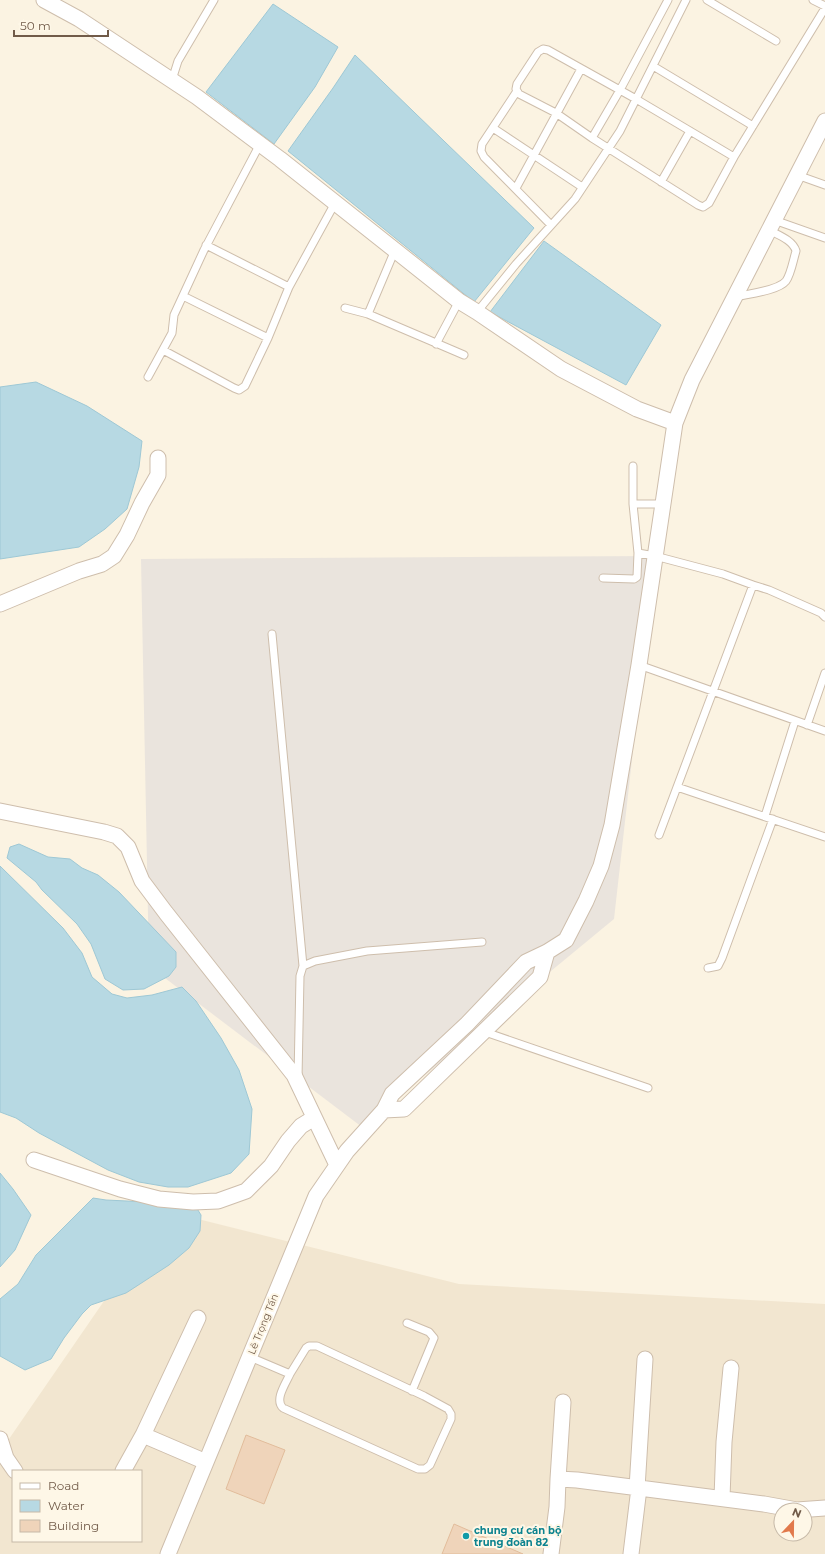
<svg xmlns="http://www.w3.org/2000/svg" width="825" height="1554" viewBox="0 0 825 1554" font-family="Montserrat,sans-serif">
<rect width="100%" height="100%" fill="#fbf3e2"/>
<path fill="#f2e6d0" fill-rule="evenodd" d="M166 1211 459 1284 825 1304V1554H0V1452ZM13 1471H141V1541H13ZM781 1510H805V1534H781Z"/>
<path fill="#eae4dd" d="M655 556 614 919 362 1127 149 966 141 559Z"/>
<path fill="#b7d9e3" stroke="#9ec8d5" d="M273 4 338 47 315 87 274 144 206 92Z
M355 55 534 228 474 302 288 151 333 88Z
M544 241 661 325 626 385 490 312Z
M36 382 87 406 142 441 139 467 127 509 105 529 79 547 0 559V387Z
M19 844 48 857 70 859 82 868 98 875 119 892 176 952V967L169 976 144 989 123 990 105 979 91 944 77 924 42 890 36 882 7 858 10 847Z
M0 866 63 928 82 953 92 977 112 994 127 998 152 995 182 987 196 1001 221 1038 239 1070 252 1109 249 1154 231 1173 188 1187H168L139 1182 108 1170 39 1133 16 1118 0 1112Z
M0 1173 13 1189 31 1215 15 1250 0 1267Z
M93 1198 106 1200 189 1204 196 1207 201 1215 200 1231 189 1248 169 1265 143 1282 126 1293 91 1305 82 1314 64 1338 51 1359 25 1370 0 1356V1299L18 1284 36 1255Z"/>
<path fill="#efd4ba" stroke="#e1bc9b" d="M246 1435 285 1450 264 1504 226 1489Z
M454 1524 523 1554H442Z"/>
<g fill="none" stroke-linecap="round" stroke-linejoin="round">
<defs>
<path id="service" d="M707 0 776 41
M813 0 825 6
M653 66 753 126
M172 80 178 61 214 0
M517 91 482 144 481 151 484 157 551 225
M493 128 582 187
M592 138 620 90 668 0
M734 157 636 99 548 50 543 49 538 52 517 84 516 89 519 94 556 113 592 138 698 205 703 207 709 203 734 157 825 8
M797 175 825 185
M661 182 690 131
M516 188 581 69
M774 220 825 238
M206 245 289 287
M183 296 268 338
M735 297C747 294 778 291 786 281 791 274 793 261 796 251 793 240 778 235 769 230
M345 308 368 314 464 355
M477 312 516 264 575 199 620 131 686 0
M368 314 395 250
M436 344 459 301
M163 350 234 388 239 390 245 386 268 338 289 287 335 203
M148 377 172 333 174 315 204 250 260 144
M633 504H663
M638 553 655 556 723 574 753 585
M603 578 634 579 637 577 638 553 633 504V466
M272 634 303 966
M639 665 825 731
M807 725 825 673
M677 787 825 837
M765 816 795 721
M659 835 753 585 769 590 821 613 825 617
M708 968 718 966 722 958 773 819
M485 1032 648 1088
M298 1078 300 976 303 966 315 961 367 951 482 942
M407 1323 429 1332 434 1338 412 1391
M250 1357 290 1374C286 1383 274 1400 283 1408L418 1469H425L430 1465 451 1419V1414L448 1409 424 1396 317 1346H309L306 1348 290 1374"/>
<path id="minor" d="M44 0 79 19 197 97 280 159 459 301 477 312 561 369 637 409 675 423
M0 604 79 571 102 564 114 556 127 535 142 503 158 475V458
M0 811 104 832 117 836 128 847 142 881 166 913 294 1075 337 1165
M384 1110 404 1109 540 977 547 952
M34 1160 120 1189 159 1199 193 1202 218 1201 246 1191 271 1166 288 1141 301 1126 314 1118
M143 1435 198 1318
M0 1439 6 1458 15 1471
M123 1471 143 1435 206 1462
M558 1479 563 1402
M637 1488 645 1359
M722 1498 724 1442 731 1368
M168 1554 316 1196 347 1151 384 1110 392 1094 467 1024 526 962 547 952 566 940 586 901 601 866 612 825 639 665 675 423 692 380 825 121
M551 1554 557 1507 558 1479 577 1480 764 1504 797 1510 825 1508
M631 1554 639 1488"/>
</defs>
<use href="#service" stroke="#cebeac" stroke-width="9"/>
<use href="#minor" stroke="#cebeac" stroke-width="17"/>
<use href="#service" stroke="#fff" stroke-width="7"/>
<use href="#minor" stroke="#fff" stroke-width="15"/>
</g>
<circle fill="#0f9aa8" stroke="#fef7e7" stroke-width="1.5" cx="466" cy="1536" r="4"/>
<g text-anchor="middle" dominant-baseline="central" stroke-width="4" stroke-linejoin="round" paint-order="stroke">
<g font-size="10" fill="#715b49" stroke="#fef7e7">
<text transform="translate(263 1324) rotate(-68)">Lê Trọng Tấn</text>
</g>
<g font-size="10" font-weight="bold" fill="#0d838f" stroke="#fef7e7" text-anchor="start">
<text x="474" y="1530">chung cư cán bộ<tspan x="474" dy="12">trung đoàn 82</tspan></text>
</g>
</g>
<rect x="12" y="1470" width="130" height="72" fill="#fef7e7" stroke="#c6b9a8"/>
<rect x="20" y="1483" width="20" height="6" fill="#ffffff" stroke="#c6b9a8"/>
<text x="48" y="1490" font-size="12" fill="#715b49">Road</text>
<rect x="20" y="1500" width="20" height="12" fill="#b7d9e3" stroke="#c6b9a8"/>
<text x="48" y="1510" font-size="12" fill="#715b49">Water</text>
<rect x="20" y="1520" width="20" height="12" fill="#efd4ba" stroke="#c6b9a8"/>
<text x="48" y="1530" font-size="12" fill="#715b49">Building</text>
<g transform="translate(793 1522) rotate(22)"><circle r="19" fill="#fef7e7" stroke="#c6b9a8"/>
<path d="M0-3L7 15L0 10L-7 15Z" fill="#e1794b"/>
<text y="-6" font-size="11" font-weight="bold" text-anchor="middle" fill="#715b49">N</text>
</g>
<path d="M14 30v6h94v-6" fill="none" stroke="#715b49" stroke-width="2"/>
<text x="20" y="30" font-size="12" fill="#715b49" stroke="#fef7e7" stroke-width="3" paint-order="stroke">50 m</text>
</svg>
